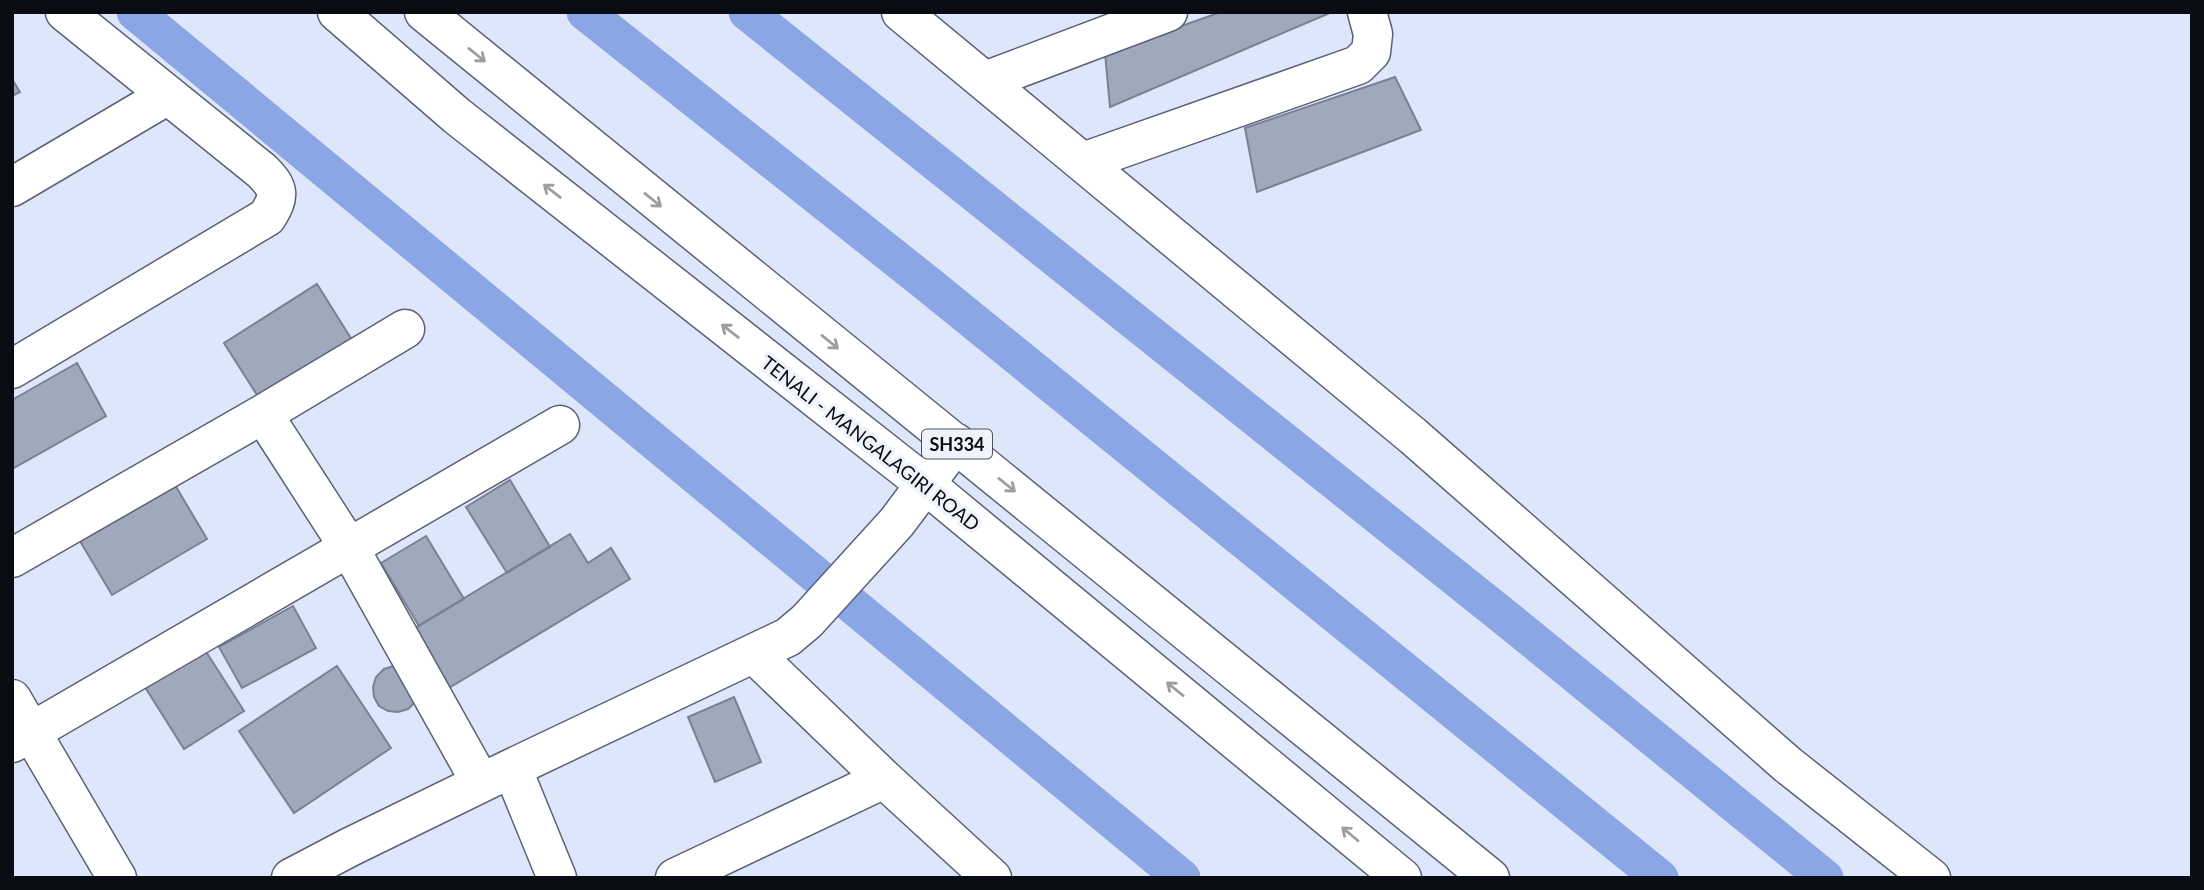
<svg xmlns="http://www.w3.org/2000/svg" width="2204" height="890" viewBox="0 0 2204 890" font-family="Lato,sans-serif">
<rect width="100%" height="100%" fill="#dde6fa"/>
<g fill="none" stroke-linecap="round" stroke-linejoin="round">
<path stroke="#8ba6e5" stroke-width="37" d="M135 12 1182 878
M585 12 924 281 1660 878
M747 12 1512 623 1825 878"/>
</g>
<path fill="#a0a9bc" stroke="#798294" stroke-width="2" d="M1221 12H1332L1110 107 1105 53Z
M1395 77 1421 130 1257 192 1245 128Z
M12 79 20 92 12 96Z
M317 284 352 340 259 398 224 343Z
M77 363 106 416 12 469V400Z
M510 480 550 547 507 573 466 507Z
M175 485 207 539 112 595 80 541Z
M570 534 588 563 611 548 630 579 449 688 413 629Z
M426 536 464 599 419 626 381 563Z
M293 606 316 648 242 688 219 647Z
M205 650 244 711 184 749 145 687Z
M337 666 391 748 294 813 239 731Z
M394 666 415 702 408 709 398 712 388 711 379 706 374 697 373 687 376 677 384 669Z
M734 697 761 762 715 782 688 717Z"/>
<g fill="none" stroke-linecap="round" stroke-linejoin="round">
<defs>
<path id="minor" d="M901 12 1413 436 1788 765 1931 878
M985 81 1168 12
M1083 162 1358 65 1371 52 1373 34 1367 12
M12 187 168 95
M12 369 267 217C280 196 280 189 262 171L65 12
M263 414 350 549 481 783
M12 558 263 414 405 329
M755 655 884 779 992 878
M12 699 117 878
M12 743 560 425
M512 768 557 878
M291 878 350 847 512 768 788 637 807 621 897 522 956 443
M675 878 884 779"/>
<path id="major" d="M337 12 457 116 925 484 1402 878
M424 12 1490 878"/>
</defs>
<use href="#minor" stroke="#5a6274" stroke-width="41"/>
<use href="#major" stroke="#5a6274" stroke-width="41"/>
<use href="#minor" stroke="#fff" stroke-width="38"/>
<use href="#major" stroke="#fff" stroke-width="38"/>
</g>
<defs><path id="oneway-shaft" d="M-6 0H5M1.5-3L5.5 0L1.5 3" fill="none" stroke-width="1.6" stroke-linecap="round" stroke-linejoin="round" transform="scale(1.75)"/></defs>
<g stroke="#9d9ea0">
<use href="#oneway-shaft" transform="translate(477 55) rotate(39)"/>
<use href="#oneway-shaft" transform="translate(552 191) rotate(-142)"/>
<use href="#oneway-shaft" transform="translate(653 200) rotate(39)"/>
<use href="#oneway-shaft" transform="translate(730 331) rotate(-142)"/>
<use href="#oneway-shaft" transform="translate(830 342) rotate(39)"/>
<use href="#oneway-shaft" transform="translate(1007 485) rotate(39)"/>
<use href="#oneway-shaft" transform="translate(1175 689) rotate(-141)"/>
<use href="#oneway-shaft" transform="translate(1350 834) rotate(-140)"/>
</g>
<g text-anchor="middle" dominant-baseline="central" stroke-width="7" stroke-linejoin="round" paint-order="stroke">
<rect fill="#eff3fb" stroke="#4e5158" stroke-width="2" x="922" y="429.5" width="70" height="29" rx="5"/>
<g font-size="18" font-weight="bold" fill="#090c12">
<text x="957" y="444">SH334</text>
</g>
<g font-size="19" fill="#090c12" stroke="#eff3fb">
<text transform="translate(871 443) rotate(38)">TENALI - MANGALAGIRI ROAD</text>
</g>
</g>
<rect width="2204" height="890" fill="none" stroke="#090c12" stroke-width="28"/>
</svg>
